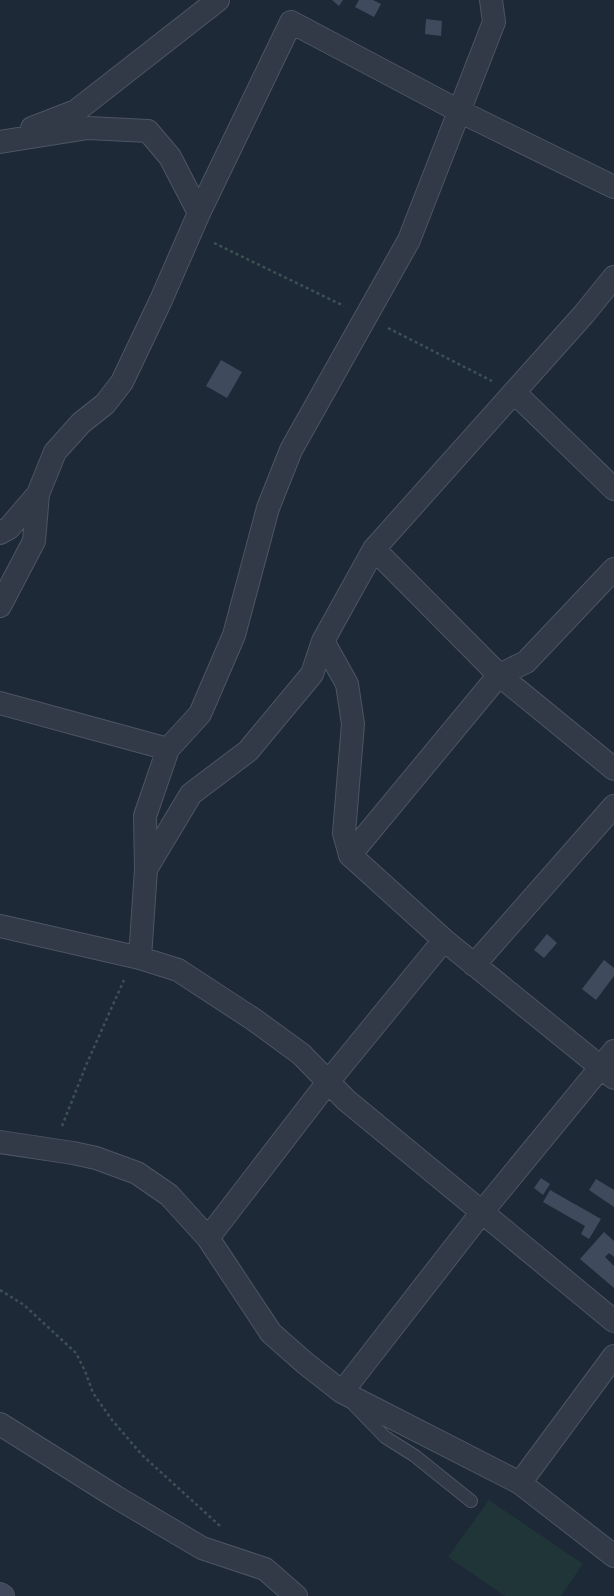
<svg xmlns="http://www.w3.org/2000/svg" width="614" height="1596" viewBox="0 0 614 1596" font-family="'DejaVu Sans',sans-serif">
<rect width="100%" height="100%" fill="#1e2937"/>
<path fill="#203538" d="M489 1500 583 1564 561 1596H505L448 1557Z"/>
<path fill="#3f4b5d" d="M332 0H343L339 6Z
M359 0H373L381 4 374 17 355 7Z
M426 19 442 21 441 36 425 34Z
M221 360 242 372 227 398 206 386Z
M547 934 557 943 544 958 534 950Z
M604 960 614 968V976L596 1000 582 989Z
M541 1178 550 1184 543 1195 534 1188Z
M596 1179 614 1190V1207L589 1190Z
M550 1190 601 1219 589 1239 581 1234 585 1226 543 1202Z
M604 1232 614 1241V1257L609 1253 605 1257 614 1266V1288L580 1259Z"/>
<g fill="none" stroke-linecap="round" stroke-linejoin="round">
<defs>
<path id="lane" d="M354 1405 385 1437 415 1456 471 1501"/>
<path id="street" d="M32 128 76 111 218 0
M0 142 88 128 148 131 170 157 199 213 161 300 122 382 105 404 81 423 55 452 38 494 9 528 0 533
M199 213 291 22 459 111 614 187
M514 392 614 489
M374 549 499 675 614 769
M0 606 34 541 38 494
M323 641 374 549 584 314 614 277
M0 703 168 749
M350 855 499 675 526 662 614 569
M146 869 145 816 168 749 200 714 234 635 268 508 291 450 409 240 494 22 491 0
M0 926 140 958 178 970 253 1019 301 1054 346 1100 614 1321
M140 958 146 869 191 794 248 751 312 674 323 641 347 684 353 724 344 833 350 855 444 940 614 1078
M474 965 614 806
M0 1142 73 1153 96 1158 137 1173 169 1195 208 1238 271 1333 305 1363 342 1392 520 1483 614 1556
M208 1238 328 1082 444 940
M342 1392 482 1212 614 1051
M0 1424 116 1497 202 1548 265 1569 296 1596
M520 1483 614 1356"/>
<path id="secondary" d="M0 1594 3 1596"/>
</defs>
<use href="#lane" stroke="#4c5563" stroke-width="14"/>
<use href="#street" stroke="#4c5563" stroke-width="24"/>
<use href="#secondary" stroke="#4c5563" stroke-width="24"/>
<path stroke="#3b5153" stroke-width="2.5" stroke-dasharray="3 3" stroke-linecap="butt" d="M214 243 344 306
M388 328 492 381
M62 1126 87 1063 124 980
M0 1290 24 1305 76 1353 85 1371 93 1393 112 1420 142 1455 220 1526"/>
<use href="#lane" stroke="#323a48" stroke-width="12"/>
<use href="#street" stroke="#323a48" stroke-width="22"/>
<use href="#secondary" stroke="#3f495b" stroke-width="22"/>
</g>
</svg>
